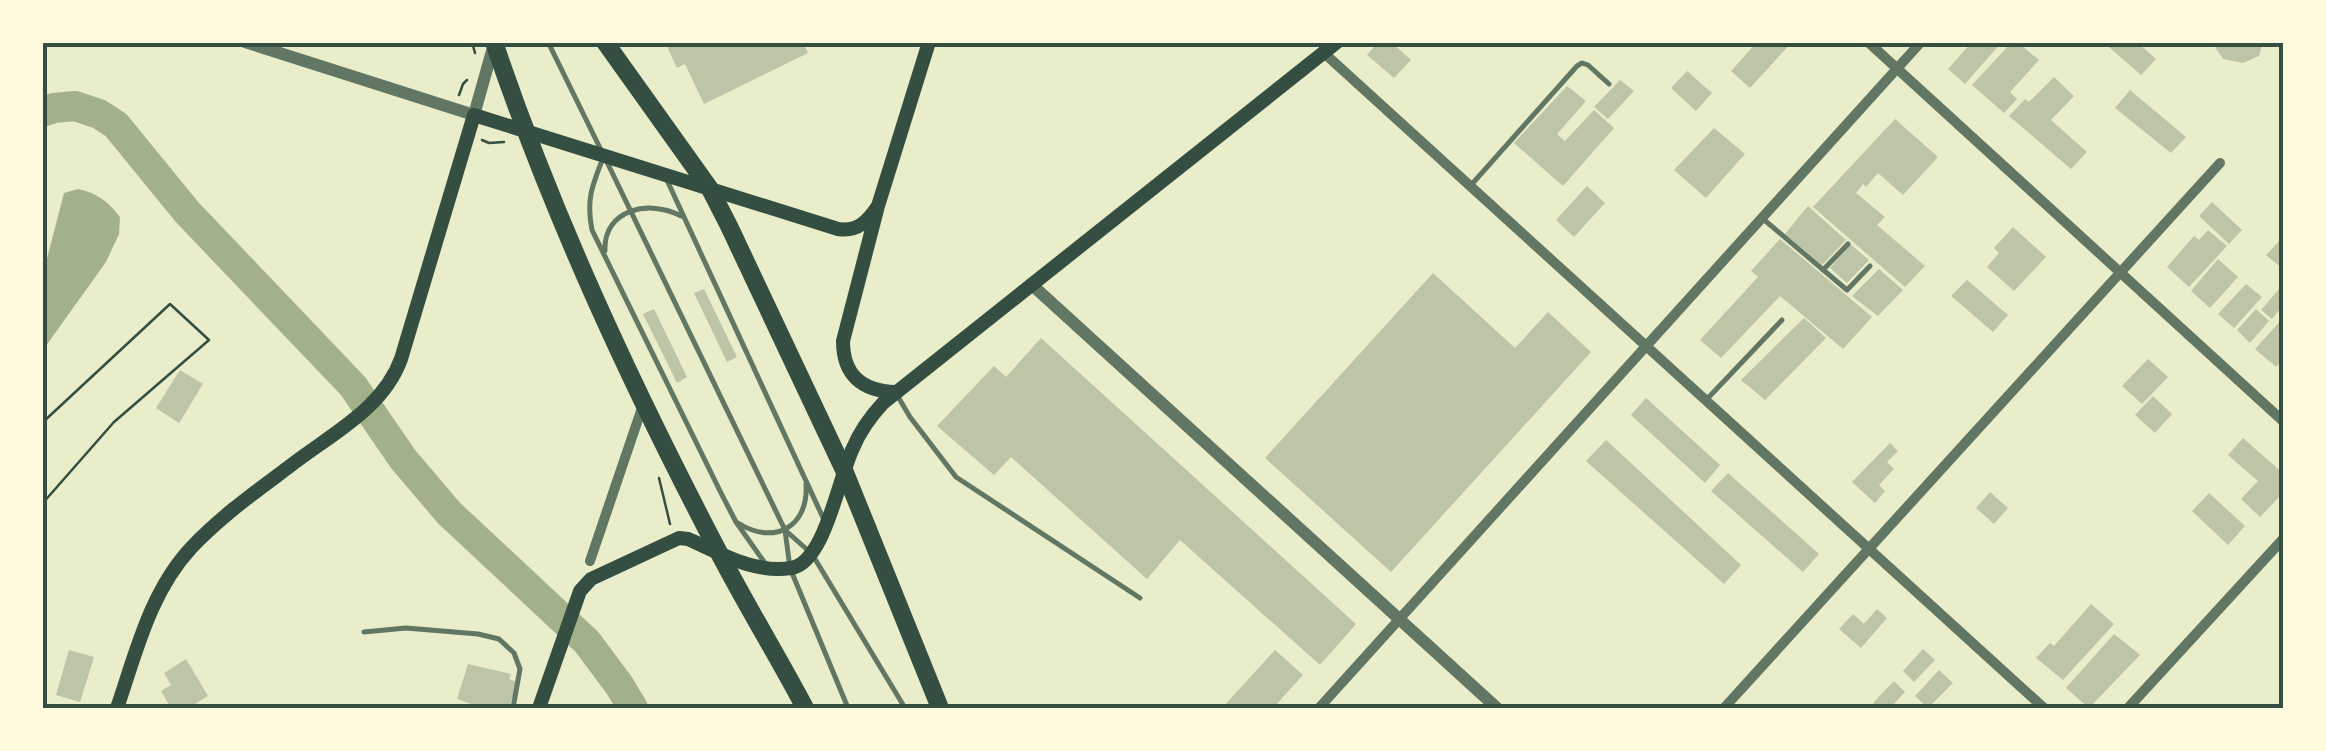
<svg xmlns="http://www.w3.org/2000/svg" width="2326" height="751" viewBox="0 0 2326 751" font-family="Barlow,sans-serif">
<rect width="100%" height="100%" fill="#e9edc9"/>
<path fill="#a3b18a" d="M78 189C98 193 108 202 120 217L119 234 106 262 43 350V274L64 193Z"/>
<g fill="none" stroke-linecap="round" stroke-linejoin="round">
<path stroke="#a3b18a" stroke-width="30" d="M42 112 54 108 75 106 99 114 116 125 187 212 353 386 403 459 449 513 587 642 619 685 633 708"/>
</g>
<path fill="#bcc5a7" d="M665 42H803L808 53 704 104 685 64 677 68Z
M1378 42H1391L1411 60 1394 78 1367 55Z
M1757 42H1792L1750 88 1731 71Z
M1972 42H2002L1965 84 1948 69Z
M2012 42H2017L2039 60 2010 92 2017 99 2004 113 1972 85Z
M2103 42H2137L2156 59 2141 75Z
M2212 42H2263L2259 56 2243 63 2223 59Z
M1687 71 1712 93 1696 111 1671 88Z
M2054 77 2074 96 2051 120 2087 152 2071 169 2009 116 2025 99 2029 102Z
M1620 80 1634 91 1608 119 1594 107Z
M1567 86 1586 101 1557 134 1565 141 1594 110 1614 128 1563 186 1514 143Z
M2130 90 2186 137 2171 153 2115 108Z
M1895 119 1938 157 1903 195 1878 173 1866 187 1863 184 1856 193 1885 217 1877 225 1925 266 1905 287 1813 207Z
M1714 128 1745 154 1706 198 1674 170Z
M1587 186 1605 203 1574 237 1556 220Z
M2212 202 2242 230 2229 244 2199 216Z
M1808 206 1846 240 1822 265 1785 234Z
M2013 227 2046 257 2014 291 1987 267 1999 253 1994 248Z
M2208 230 2227 246 2189 287 2167 267 2194 236 2199 240Z
M2284 236V270L2266 255Z
M1780 239 1872 317 1843 349 1780 296 1721 358 1700 340 1758 277 1751 271Z
M1850 244 1869 260 1847 283 1830 268Z
M2218 259 2238 277 2210 308 2191 291Z
M1879 269 1903 290 1878 316 1852 296Z
M1433 273 1515 348 1548 312 1591 352 1391 572 1265 458Z
M1967 280 2008 315 1993 332 1951 296Z
M2246 284 2262 297 2234 328 2218 314Z
M2280 288 2284 290V312L2280 309 2272 319 2261 310Z
M704 289 737 357 727 362 694 293Z
M654 309 687 377 677 383 643 314Z
M2256 309 2269 321 2250 343 2237 330Z
M2284 317V359L2276 367 2255 349Z
M1804 318 1826 338 1765 400 1741 380Z
M1041 338 1356 624 1320 665 1180 540 1147 579 1011 457 994 475 937 426 994 366 1006 377Z
M2148 359 2168 377 2142 404 2122 386Z
M180 370 203 384 179 423 156 408Z
M2153 396 2172 414 2155 433 2135 415Z
M1646 398 1720 465 1705 483 1631 415Z
M2243 438 2284 474V492L2260 517 2241 499 2258 481 2228 455Z
M1606 440 1741 565 1724 584 1586 461Z
M1890 443 1898 451 1887 462 1894 469 1879 485 1885 491 1875 503 1852 482Z
M1728 473 1819 554 1803 572 1711 491Z
M1990 492 2008 508 1994 524 1976 508Z
M2209 493 2245 526 2228 545 2192 511Z
M2091 604 2114 624 2063 680 2036 658 2050 643 2054 646Z
M1877 609 1887 618 1861 648 1839 629 1853 614 1864 624Z
M2114 634 2140 655 2089 708 2066 688Z
M1923 649 1935 660 1914 682 1903 671Z
M69 650 94 657 80 702 56 695Z
M1275 650 1303 675 1273 708H1222Z
M186 659 208 696 188 708H171L161 691 171 685 164 673Z
M468 664 511 674 509 679 517 682 509 708H472L474 705 457 699Z
M1939 670 1953 683 1928 708 1915 696Z
M1894 681 1905 692 1890 708H1879L1873 703Z"/>
<g fill="none" stroke-linecap="round" stroke-linejoin="round">
<path stroke="#344e41" stroke-width="2.5" d="M472 42 475 53
M459 95 463 84 467 80
M482 140 489 143 504 142
M42 423 170 304 209 340 114 422 42 504
M659 478 670 524"/>
<path stroke="#617663" stroke-width="5" d="M548 42 601 150
M603 158C592 186 586 200 592 230L721 493 736 522 767 566
M606 160 785 530 790 568 848 708
M666 178 825 522
M1472 184 1577 66 1582 63 1588 65 1609 84
M1762 218 1847 290 1870 266
M605 251C603 209 650 199 681 216
M1823 270 1848 244
M897 395 910 417 956 477 1140 598
M1708 398 1782 320
M738 523C774 546 809 527 806 484
M785 530 812 554 905 708
M364 632 406 628 478 634 499 639 514 653 520 669 513 708"/>
<path stroke="#617663" stroke-width="10" d="M1868 42 2284 422
M1324 53 2044 708
M590 561 644 402
M1319 708 1921 42
M1724 708 2220 163
M2128 708 2284 538"/>
<path stroke="#617663" stroke-width="12" d="M245 42 474 115 494 44
M1031 284 1497 708"/>
<path stroke="#344e41" stroke-width="14" d="M895 392C862 391 843 375 843 341L878 206 929 42
M117 708C136 653 150 592 191 548 223 514 261 488 298 460 337 431 384 406 401 359L474 115 838 229C858 232 868 221 878 206
M539 708 580 591 591 579 679 538 688 539C720 553 755 574 791 568 825 563 839 476 853 448 860 431 871 416 883 403L1337 42"/>
<path stroke="#344e41" stroke-width="18" d="M494 42C553 217 632 386 717 549 745 603 777 655 805 708
M605 42 710 189 729 226 844 470 940 708"/>
</g>
<rect width="2326" height="751" fill="none" stroke="#fefae0" stroke-width="90"/>
<rect x="45" y="45" width="2236" height="661" fill="none" stroke="#344e41" stroke-width="4"/>
</svg>
